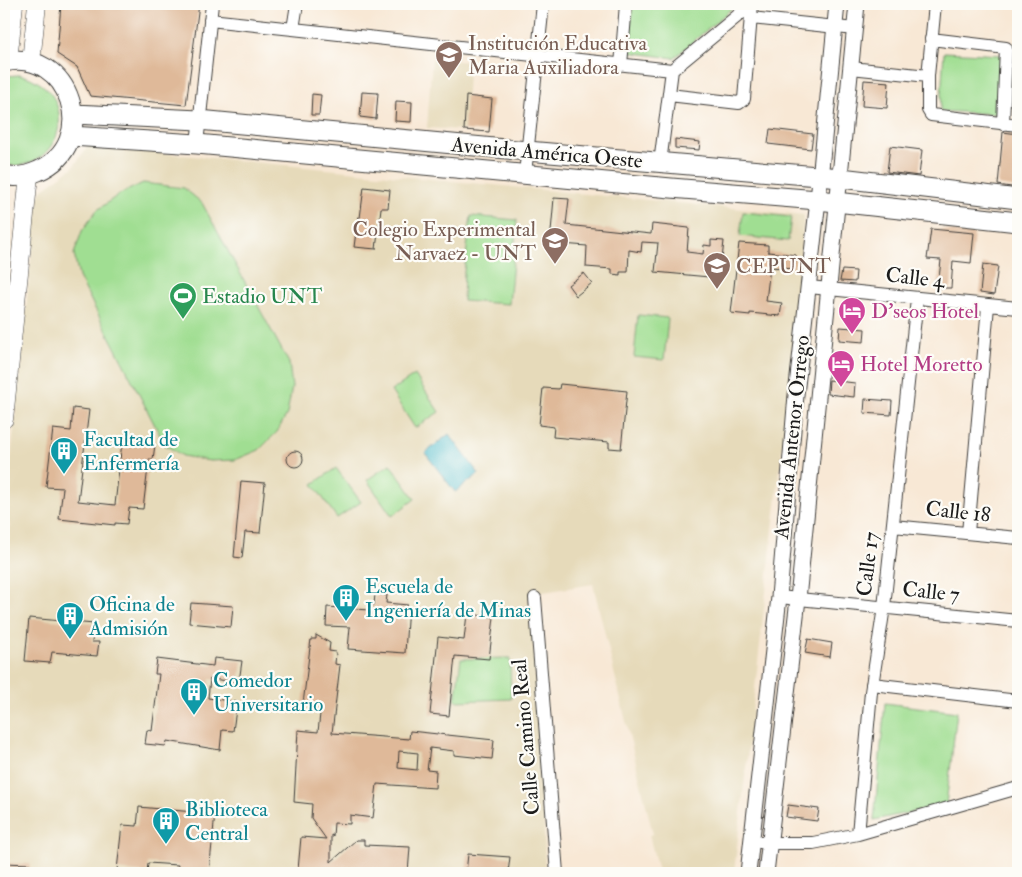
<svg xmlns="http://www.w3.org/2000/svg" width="1022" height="877" viewBox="0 0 1022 877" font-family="'IM FELL Double Pica',serif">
<rect width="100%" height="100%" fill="#fdfcf7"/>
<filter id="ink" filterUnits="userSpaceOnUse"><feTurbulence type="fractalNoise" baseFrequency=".02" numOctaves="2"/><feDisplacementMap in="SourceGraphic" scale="10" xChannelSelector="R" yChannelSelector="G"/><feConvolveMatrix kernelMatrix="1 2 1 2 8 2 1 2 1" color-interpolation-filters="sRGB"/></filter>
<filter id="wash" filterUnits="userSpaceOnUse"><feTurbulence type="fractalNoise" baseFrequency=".0096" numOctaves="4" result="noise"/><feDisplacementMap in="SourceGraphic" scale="20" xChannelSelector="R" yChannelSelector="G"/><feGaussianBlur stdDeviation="1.12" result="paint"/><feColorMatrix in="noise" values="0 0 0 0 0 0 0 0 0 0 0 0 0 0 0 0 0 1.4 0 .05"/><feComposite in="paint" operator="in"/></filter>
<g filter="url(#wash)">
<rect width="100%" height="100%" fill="#f8e8d5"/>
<path fill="#e6daba" d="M432 59 469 62 464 130 427 128Z
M88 146 804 215 790 380 734 873H656V871L658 870 649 835 653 834 593 584 531 594 544 815 545 873H4V558H6L10 526 5 517 37 199 42 190 73 167Z"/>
<path fill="#a0de92" stroke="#5e7d57" d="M633 4H737L674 58 627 52Z
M944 52 1001 55 997 114 940 111Z
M19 75C24 76 30 77 34 80 81 104 58 173 4 165V76Z
M143 183 184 188 202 203 289 363 292 387 287 414 277 432 259 450 235 460 210 461 183 456 165 445 79 277 74 254 82 231 96 211 118 195Z
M743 212 791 217 788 241 740 236Z
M471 216 517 220 509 304 463 301 464 272Z
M638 315 668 318 664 360 634 357Z
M415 375 439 412 415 428 391 391Z
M390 464 415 499 392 516 367 480Z
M336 468 361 502 337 518 313 484Z
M510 658 511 699 455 701 461 659Z
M885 703 957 712 946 805 874 820Z"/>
<path fill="#51bccc" stroke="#366c74" d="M449 434 479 474 455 492 425 453Z"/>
<g id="blocks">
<path fill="#dfb999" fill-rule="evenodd" d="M61 4H199L186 105 90 96 77 67 57 54Z
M864 80 889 82 887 108 862 106Z
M362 92 378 93 376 119 360 117Z
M312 94 321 95 319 115H311Z
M466 96 492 99 489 132 464 130Z
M396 101 412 102 411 122 395 121Z
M770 129 813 134 811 149 768 144Z
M1003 132 1018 134V188L998 185Z
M675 139 700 142 699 150 675 148Z
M890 146 922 150 919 176 887 172Z
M364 187 390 190 388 208H381L376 249 354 247 358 217 360 218Z
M554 198 569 199 566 225 651 234 652 224 689 228 687 252 703 254 704 245 711 246V240L724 241 720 278 655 272 658 243 642 242 641 252 629 250 628 272H620V275L612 274V269L586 267 587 246 550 243Z
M931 229 974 233 971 263 953 261 951 288H938L941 260 927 259Z
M739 243 768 245V252L796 255 794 269 770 267 766 301 782 303 780 316 750 313V315L731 313Z
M983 264 998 266 994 295 980 293Z
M842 270 856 271 855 282 840 281Z
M584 273 592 283 576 296 568 285Z
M840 327 865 329 864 342 839 340Z
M829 380 855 383 854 397 828 394Z
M560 384 627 391 621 449 609 448V442L553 437 554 427 539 425 543 388 559 389Z
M865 399 892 401 891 415 864 413Z
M73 408 89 410 78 501 115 505 122 442 155 445 153 459H149L143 509 129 508 127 524 115 523V525L59 519 63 488 46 487 53 429 71 431Z
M287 459a8 8 0 1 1 16 0a8 8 0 1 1-16 0Z
M241 481 265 483 260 533 245 532 242 558 234 557Z
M375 594 387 595 386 603 408 605 405 653 348 649 350 627 326 626 327 607 369 610 370 605H374Z
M191 603 233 606 231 627 189 623Z
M467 614 494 617 489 659 455 656 449 716 430 714 438 637 464 640Z
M29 618 94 624 92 642H99L97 656 52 652 50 663 25 661Z
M316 635 330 643 329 651 336 652 335 664 340 665 332 733 409 739 410 731 494 740 492 759 454 755V751L430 748 427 770 436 771 435 788 377 784 373 818 350 815V824L334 823 333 836 331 835V862L356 840H364V845L410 847 408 873H344L345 872 298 870 301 837 326 839 311 818 312 804 294 802 298 730 318 732 320 714 313 711V705L303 704 311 639H316ZM399 751 418 753 417 770 398 768Z
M808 639 832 643 830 657 805 653Z
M214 658 242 661 239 682 210 679 208 698 237 702 233 731 222 730 220 750 167 741 166 746 145 744 147 730 152 731 159 674H155L157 659 213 666Z
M788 805 819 809 817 821 786 817Z
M139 807 215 814 209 873H177L178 865 148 863 147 873 117 870 122 825 137 826Z
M468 854 510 857 508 873H466Z
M4 863 30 864 29 872 4 871Z"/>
</g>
</g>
<g filter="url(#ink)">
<use href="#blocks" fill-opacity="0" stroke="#3d3b38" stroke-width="1"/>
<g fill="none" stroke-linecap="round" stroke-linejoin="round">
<defs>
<path id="minor" d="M935 4 928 76V110L931 115 1018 125
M751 18 855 29
M210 20 672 70 752 4
M293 29 297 4
M931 39 1006 48 1003 124
M621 65 626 4
M851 68 928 76
M669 95 739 103 744 99 752 4
M197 144 212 4
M660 163 672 70
M525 174 543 4
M809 287 1018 308
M893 526 1018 538
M968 533 988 306
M779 597 1018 621
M535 598 557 873
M872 684 1018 701
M858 834 871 692 884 607 917 299
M751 841 769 843H813L858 834 1018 788"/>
<path id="tertiary" d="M748 873 779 597 796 395 818 200 837 4
M766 873 798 599 857 4"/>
<path id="secondary" d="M8 61 14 4
M31 62 37 4
M4 419 29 175"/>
<path id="primary" d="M4 62C70 46 102 144 38 171 27 176 15 178 4 175
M74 114 199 120 527 151 841 178 1018 199
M71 136 197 144 671 188 818 200 1018 222"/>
</defs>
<use href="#minor" stroke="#3d3b38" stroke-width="14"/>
<use href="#tertiary" stroke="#3d3b38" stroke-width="17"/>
<use href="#secondary" stroke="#3d3b38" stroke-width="19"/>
<use href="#primary" stroke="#3d3b38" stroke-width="21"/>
<use href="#minor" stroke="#fff" stroke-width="12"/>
<use href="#tertiary" stroke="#fff" stroke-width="15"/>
<use href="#secondary" stroke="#fff" stroke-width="18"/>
<use href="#primary" stroke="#fff" stroke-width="19"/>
</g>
</g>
<defs>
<symbol id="school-pin" viewBox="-11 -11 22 30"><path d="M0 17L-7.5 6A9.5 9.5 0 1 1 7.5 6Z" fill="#8d6e63" stroke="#fdfcf7"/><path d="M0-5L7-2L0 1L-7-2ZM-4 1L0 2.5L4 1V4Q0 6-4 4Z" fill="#fff"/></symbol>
<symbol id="university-pin" viewBox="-11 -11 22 30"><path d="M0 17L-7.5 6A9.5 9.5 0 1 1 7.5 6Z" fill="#8d6e63" stroke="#fdfcf7"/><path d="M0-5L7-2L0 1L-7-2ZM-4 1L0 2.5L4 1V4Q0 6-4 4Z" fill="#fff"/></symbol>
<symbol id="stadium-pin" viewBox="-11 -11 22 30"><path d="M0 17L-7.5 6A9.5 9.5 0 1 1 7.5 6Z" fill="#2e9e5b" stroke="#fdfcf7"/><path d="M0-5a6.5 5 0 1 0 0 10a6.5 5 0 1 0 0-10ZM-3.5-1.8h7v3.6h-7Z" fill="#fff"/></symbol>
<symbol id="hotel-pin" viewBox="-11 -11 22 30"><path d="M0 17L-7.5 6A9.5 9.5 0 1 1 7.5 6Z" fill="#d1479c" stroke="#fdfcf7"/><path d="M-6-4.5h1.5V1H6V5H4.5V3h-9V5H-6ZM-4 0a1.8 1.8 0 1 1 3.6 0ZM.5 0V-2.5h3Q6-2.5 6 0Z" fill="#fff"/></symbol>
<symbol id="building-pin" viewBox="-11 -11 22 30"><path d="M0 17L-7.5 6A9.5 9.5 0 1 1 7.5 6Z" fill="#0f9aa8" stroke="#fdfcf7"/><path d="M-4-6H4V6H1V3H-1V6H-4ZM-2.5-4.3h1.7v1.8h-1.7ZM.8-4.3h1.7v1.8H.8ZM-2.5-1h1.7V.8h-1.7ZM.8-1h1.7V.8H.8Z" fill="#fff"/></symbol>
</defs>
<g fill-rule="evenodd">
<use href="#school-pin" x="433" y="39" width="32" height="43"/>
<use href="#school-pin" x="539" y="225" width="32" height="43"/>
<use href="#university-pin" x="701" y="250" width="32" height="43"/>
<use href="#stadium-pin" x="167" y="280" width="32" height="43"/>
<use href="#hotel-pin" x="836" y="295" width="32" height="43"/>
<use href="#hotel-pin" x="825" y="348" width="32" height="43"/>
<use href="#building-pin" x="48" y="435" width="32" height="43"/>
<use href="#building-pin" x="330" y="582" width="32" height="43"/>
<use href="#building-pin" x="54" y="600" width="32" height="43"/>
<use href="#building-pin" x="178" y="676" width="32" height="43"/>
<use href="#building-pin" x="150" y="805" width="32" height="43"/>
</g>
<g text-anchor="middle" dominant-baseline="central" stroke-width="4.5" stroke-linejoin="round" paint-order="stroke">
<g font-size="21" fill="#785e54" stroke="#fdfcf7" text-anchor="start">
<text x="468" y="43">Institución Educativa<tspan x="468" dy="24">Maria Auxiliadora</tspan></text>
<text x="536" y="229" text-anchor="end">Colegio Experimental<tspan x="536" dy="24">Narvaez - UNT</tspan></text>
<text x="736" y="266">CEPUNT</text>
</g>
<g font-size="21" fill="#1c1c1c" stroke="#fdfcf7">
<text transform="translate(547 153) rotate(5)">Avenida América Oeste</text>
<text transform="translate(915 278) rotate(6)">Calle 4</text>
<text transform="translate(792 437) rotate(-84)">Avenida Antenor Orrego</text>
<text transform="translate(958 512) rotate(6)">Calle 18</text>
<text transform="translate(868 564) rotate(-83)">Calle 17</text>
<text transform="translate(931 592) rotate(6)">Calle 7</text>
<text transform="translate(526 737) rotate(-95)">Calle Camino Real</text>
</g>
<g font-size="21" fill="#27864d" stroke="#fdfcf7" text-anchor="start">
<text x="202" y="296">Estadio UNT</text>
</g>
<g font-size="21" fill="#b23c85" stroke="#fdfcf7" text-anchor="start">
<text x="871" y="311">D'seos Hotel</text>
<text x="860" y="364">Hotel Moretto</text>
</g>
<g font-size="21" fill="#0d838f" stroke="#fdfcf7" text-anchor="start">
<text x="83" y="439">Facultad de<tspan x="83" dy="24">Enfermería</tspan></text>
<text x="365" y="586">Escuela de<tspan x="365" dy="24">Ingeniería de Minas</tspan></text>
<text x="89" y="604">Oficina de<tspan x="89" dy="24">Admisión</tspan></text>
<text x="213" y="680">Comedor<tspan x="213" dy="24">Universitario</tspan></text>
<text x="185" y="809">Biblioteca<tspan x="185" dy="24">Central</tspan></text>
</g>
</g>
<rect width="1022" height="877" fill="none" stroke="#fdfcf7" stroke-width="20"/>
</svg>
